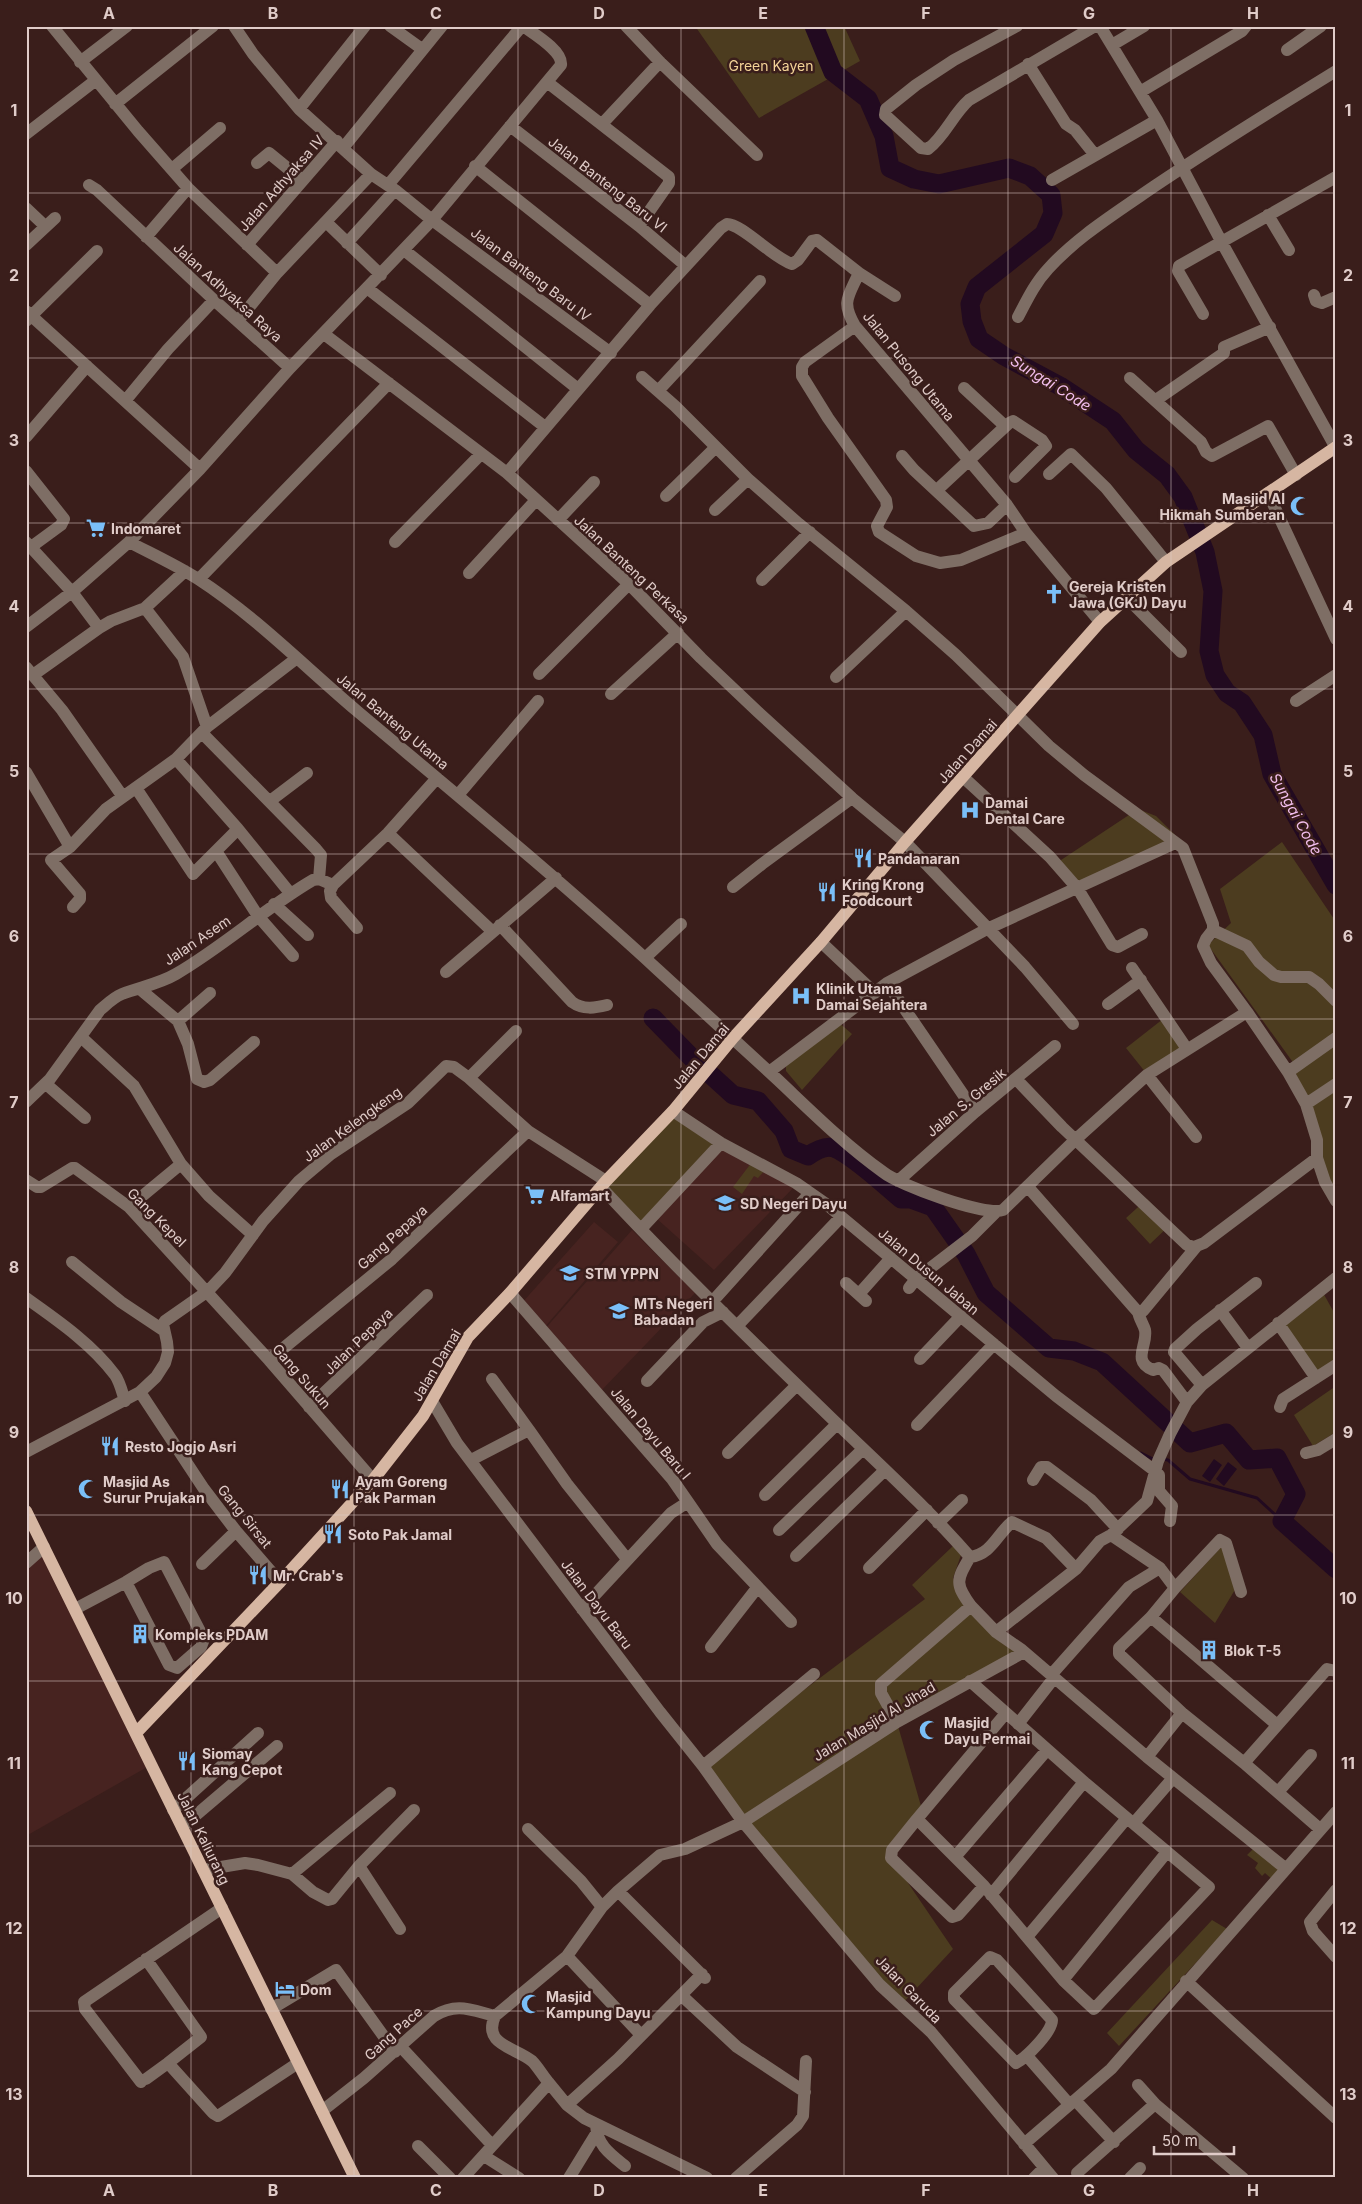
<svg xmlns="http://www.w3.org/2000/svg" width="1362" height="2204" viewBox="0 0 1362 2204" font-family="Inter,sans-serif">
<rect width="100%" height="100%" fill="#3a1e1b"/>
<path fill="#472320" d="M723 1148 794 1187 714 1270 656 1218Z
M594 1222 618 1242 544 1328 521 1304Z
M632 1230 695 1293 600 1392 544 1330Z
M42 1550 149 1766 26 1836V1561Z"/>
<path fill="#4c3c1f" d="M695 26H844L860 61 759 118Z
M1138 809 1156 816 1183 843 1121 861 1084 887 1058 862Z
M1282 842 1336 922V1191L1317 1158V1139L1292 1061 1208 945 1231 923 1220 889Z
M1163 1019 1185 1048 1146 1073 1126 1048Z
M837 1021 852 1034 802 1090 786 1071V1060Z
M676 1113 720 1143 640 1229 603 1186Z
M752 1162 765 1170 758 1178 754 1176 742 1194 733 1187Z
M1147 1199 1171 1224 1150 1244 1126 1218Z
M1322 1291 1336 1316V1360L1314 1375 1278 1323Z
M1336 1386V1432L1313 1446 1294 1415Z
M1223 1545 1236 1588 1215 1623 1180 1592Z
M953 1546 961 1555 953 1578 996 1632 1021 1651 898 1726 923 1813 891 1858 953 1949 901 2005 703 1766 925 1599 912 1585Z
M1254 1848 1282 1869 1273 1880 1265 1873 1262 1876 1255 1868 1258 1863 1247 1855Z
M1212 1920 1227 1929 1119 2046 1107 2033Z"/>
<path fill="#220a20" d="M1214 1459 1222 1465 1210 1482 1202 1476Z
M1228 1462 1237 1469 1224 1486 1216 1479Z"/>
<g fill="none" stroke-linecap="round" stroke-linejoin="round">
<path stroke="#220a20" stroke-width="3" d="M1141 1453 1155 1460
M1161 1459 1168 1460 1190 1479 1257 1498 1282 1521"/>
<path stroke="#220a20" stroke-width="19" d="M814 26 833 72 868 99 884 136 890 168 914 179 939 184 1009 168 1030 176 1051 195 1053 213 1044 234 977 287 970 304 972 321 979 339 1004 356 1060 386 1113 421 1136 450 1167 475 1183 497 1205 552 1213 591 1209 651 1215 675 1227 693 1242 703 1263 735 1272 774 1336 885
M653 1018 692 1058 700 1069
M711 1075 733 1095 758 1101 784 1131 791 1149 808 1156C815 1151 825 1145 834 1148 854 1156 884 1185 901 1199H911L933 1207 966 1254 986 1293 1049 1348 1074 1351 1102 1362 1190 1443 1226 1433 1249 1460 1277 1458 1296 1494 1282 1521 1336 1569"/>
<path stroke="#7e6e65" stroke-width="12" d="M52 26 138 131 188 188 277 273
M234 26 253 54 299 109 371 174 395 190 432 220 611 353
M390 26 422 49
M626 26 660 62 757 155
M1017 26 954 60 916 85 886 109 885 115 921 148 928 149C945 136 953 114 969 100L1095 26
M1100 26 1157 120 1221 241 1336 448
M1112 45 1144 26
M1287 50 1321 26
M80 62 127 26
M1028 64 1066 124 1075 130 1095 155
M547 82 669 177V183L639 226
M1140 92 1242 31 1246 26
M115 104 213 26
M299 109 365 26
M602 124 660 62
M510 126 639 226 686 266
M26 134 96 80
M343 148 442 26
M257 163 269 153 302 180
M475 166 650 305
M172 169 220 128
M1052 180 1157 120
M89 185 97 190 214 300 290 368
M388 185 522 26
M26 208 45 226
M1268 215 1289 250
M326 222 381 275
M146 237 188 188
M347 243 395 190
M26 245 55 218
M247 245 337 141
M404 250 578 389
M859 273 895 296
M367 288 545 427
M1314 295 1316 301 1322 303 1336 297
M26 311 200 469
M1203 314 1178 271 1179 266 1336 177
M1018 317C1027 300 1035 283 1048 269 1075 239 1110 217 1143 194 1206 151 1271 111 1336 71
M26 321 97 251
M238 321 277 273 371 174
M855 326 805 362 802 367V376L828 418 886 500 887 507 877 526 879 532 916 556 940 563 961 560 1026 533
M324 334 507 473 629 584 701 658 758 712 852 798 905 842 1025 967 1073 1024
M642 377 675 406 748 479 799 524 906 611 956 655 1049 746 1084 775 1183 848 1213 924V930L1206 939 1203 946 1211 963 1247 1012
M1130 378 1201 442 1206 452 1212 456 1268 426 1296 475
M964 388 1005 426
M658 391 760 281
M1156 400 1224 353V347L1270 327
M125 401 168 349 214 300
M26 437 87 366
M902 456 914 470 974 526 988 523 1007 505
M26 471 64 519 61 525 31 547
M507 473 650 305 721 228 727 224C742 224 773 258 792 264L798 260 812 241 817 240 859 273C848 297 841 302 855 326L1007 505 1026 533 1100 622
M1049 474 1071 454 1106 488 1166 562
M937 490 1009 423 1013 421 1042 440 1046 446 1015 477
M1268 493 1336 639
M666 496 715 448
M715 510 748 479
M558 520 594 482
M26 542 72 592 129 542C152 554 176 565 198 579 255 616 305 667 357 711 458 796 560 880 658 970 698 1007 738 1043 778 1080 812 1112 845 1145 883 1172 899 1185 986 1217 1003 1210L1075 1140 1147 1075 1247 1012 1288 1072 1306 1104 1317 1140V1158L1325 1182 1336 1201
M129 542 200 469 290 368 432 220 561 65C563 51 534 34 523 26
M395 542 481 454
M185 571 145 608 183 657 207 727
M469 573 536 500
M199 579 389 383
M762 580 810 532
M1126 597 1181 652
M26 627 72 592 99 628 111 621 145 608
M26 667 62 710 123 797
M539 674 629 584
M33 675 99 628
M836 677 906 611
M611 694 678 633
M1296 701 1336 675
M202 733 316 849 321 855 319 879
M176 759 238 829 290 893
M26 772 70 847
M963 777 1050 857 1078 889 1112 945 1118 947 1142 934
M136 788 193 874 238 829
M458 795 538 701
M270 801 307 773
M388 833 493 932
M216 851 258 916 293 956
M733 887 762 864 852 798
M274 904 308 935
M73 907 80 899V894L51 860 70 847 106 809 176 759 207 727 297 658
M500 925 572 1002C583 1010 595 1008 607 1005
M357 928 331 898 330 891 333 885 388 833 437 778
M1213 930 1247 946 1259 962 1274 975 1281 977H1309L1319 984 1336 1001
M821 942 875 993
M645 958 681 924
M1132 968 1187 1049
M446 972 556 878
M887 983 975 1112
M141 990 178 1021 188 1044 197 1079 204 1082 210 1080 254 1042
M1108 1004 1141 980
M178 1021 210 993
M81 1037 134 1086 181 1164 209 1196 253 1235
M769 1072 887 983 987 929 1175 843
M1288 1072 1336 1038
M1147 1075 1196 1137
M469 1078 516 1031
M1016 1079 1062 1127 1187 1245 1194 1247 1204 1243 1317 1158
M46 1084 85 1118
M26 1102 50 1079 100 1010C107 1004 114 997 122 994 140 987 159 984 176 974 224 946 265 908 313 880L319 879 333 885
M1306 1104 1336 1084
M673 1111 721 1143 796 1183 826 1204 1056 1396 1155 1471 1159 1475V1491L1172 1506 1170 1521
M26 1180 37 1187H41L72 1168H75L129 1207 269 1360 373 1480
M898 1181 975 1112 1055 1046
M601 1187C672 1264 747 1337 823 1410 872 1458 924 1504 970 1557 956 1580 955 1584 971 1606
M1028 1187 1137 1311H1143L1196 1247
M129 1207 181 1164
M641 1229 721 1143
M72 1262 121 1302 163 1330
M846 1283 866 1301
M909 1288 916 1279 972 1236 996 1212
M510 1293 672 1479 688 1502 671 1513 582 1609
M859 1294 891 1258
M26 1298C57 1320 92 1344 115 1375 120 1382 122 1392 125 1401
M712 1302 810 1193
M1220 1310 1248 1348
M1138 1311C1139 1319 1143 1323 1145 1330 1148 1345 1131 1361 1153 1370L1159 1368 1163 1370 1187 1402
M1278 1323 1316 1378
M737 1326 841 1217
M920 1359 961 1316
M269 1360 392 1259 528 1131
M492 1379 529 1430
M647 1381 703 1322 723 1312
M1202 1385 1174 1352 1175 1349 1197 1329 1256 1283
M140 1392 204 1489 236 1531 280 1582
M432 1401 457 1443 660 1712 703 1766 743 1822 880 1985 931 2032 1053 2178
M309 1407 427 1295
M1280 1407 1283 1399 1336 1365
M917 1425 994 1344
M26 1452 140 1392 156 1377 165 1363 168 1352 167 1342 163 1324 165 1321 208 1291 225 1273 263 1221 299 1181 331 1154 408 1103 446 1066 454 1067 469 1078 528 1131 606 1181
M728 1453 797 1385
M1306 1453 1318 1450 1336 1439
M471 1460 529 1430 567 1484 627 1559
M1033 1480 1041 1467H1047L1091 1500 1118 1529
M765 1495 837 1424
M688 1502 717 1544 791 1622
M938 1523 962 1500
M779 1530 863 1449
M1111 1535 1147 1501 1158 1461 1170 1434 1187 1402 1202 1385 1336 1278
M796 1556 885 1470
M970 1557C992 1554 997 1534 1012 1522L1046 1538 1076 1569
M26 1563 44 1547
M202 1564 236 1531
M869 1568 927 1510
M1175 1588 1220 1540 1226 1543 1241 1592
M75 1609 126 1582 149 1568 164 1562 204 1639 201 1647 177 1668 169 1665 126 1582
M1151 1617 1276 1724
M996 1632 1076 1569 1100 1541 1111 1535 1160 1568 1175 1588 1151 1617 1119 1648V1654L1182 1713 1244 1763 1320 1829
M711 1647 757 1588
M1051 1675 1129 1587 1160 1568
M970 1681 1084 1782 1209 1887 1094 2009 1063 1980 984 1886 917 1819 1006 1713
M1182 1713 1147 1757 1285 1868
M897 1722 881 1693V1684L971 1606 996 1632 1022 1650 1147 1757
M1018 1724 1054 1678
M1244 1763 1327 1669 1336 1671
M703 1766 814 1674
M1278 1792 1311 1755
M173 1810 258 1733
M917 1819 892 1850 891 1858 952 1917 958 1915 984 1886
M1134 1823 1173 1778
M182 1827 277 1746
M528 1829 581 1881 602 1907
M955 1857 1047 1750
M359 1866 414 1810
M203 1870 245 1863 258 1865 292 1874 313 1892 328 1900 332 1899 359 1866 400 1929
M292 1874 390 1793
M1336 1890 1310 1922 1313 1931 1336 1957
M618 1891 705 1978
M991 1895 1084 1782
M1027 1937 1127 1818
M567 1956 641 2035
M990 1957 997 1960 1052 2020C1052 2032 1027 2057 1016 2063L954 1999V1993Z
M146 1959 201 2037 168 2063
M1063 1980 1167 1852
M1186 1981 1336 2118
M681 1995 737 2047 805 2092
M271 2009 336 1970 395 2052
M401 2047 492 2145
M1027 2056 1069 2104
M146 2079 168 2063 213 2113 218 2116 298 2063
M141 2082 85 2009 84 2002 222 1908
M549 2083 567 2105 584 2118 707 2178
M1138 2085 1155 2104
M1075 2100 1114 2142
M567 2105 618 2059 702 1974
M322 2111 364 2078 434 2016C457 2002 471 2010 495 2016
M596 2125C597 2145 610 2154 625 2166
M1024 2144 1111 2069 1336 1812
M418 2146 450 2178
M484 2156 519 2178
M1077 2173 1155 2104 1243 2178
M463 2178 549 2083C543 2076 538 2067 532 2061 515 2047 482 2045 495 2016L567 1956 602 1907 618 1891 660 1855 685 1849 743 1822 897 1722 1024 1652
M569 2178 596 2134
M736 2178 797 2125 803 2116 806 2061
M1034 2178 1044 2168
M1130 2178 1140 2168"/>
<path stroke="#d6b6a2" stroke-width="12" d="M26 1511 355 2178
M136 1733 280 1582 373 1480 423 1416 468 1337 510 1293 606 1181 673 1111 733 1038 821 942 905 842 1100 622 1166 562 1336 447"/>
</g>
<path fill="none" stroke="#e0ccc9" stroke-width="1" stroke-opacity="0.55" d="M191 26V2178M354 26V2178M518 26V2178M681 26V2178M844 26V2178M1008 26V2178M1171 26V2178M26 193H1336M26 358H1336M26 523H1336M26 689H1336M26 854H1336M26 1019H1336M26 1185H1336M26 1350H1336M26 1515H1336M26 1681H1336M26 1846H1336M26 2011H1336"/>
<defs>
<symbol id="mosque-bare" viewBox="-9 -9 18 18"><path d="M3.5-4.9A6 6 0 1 0 3.5 4.9A5 5 0 1 1 3.5-4.9Z" fill="#7abff8" stroke="#3a1e1b" stroke-width="2.5" paint-order="stroke"/></symbol>
<symbol id="supermarket-bare" viewBox="-9 -9 18 18"><path d="M-6-5.5h2.5l.6 2H6L4.5 2H-2.5L-4.4-4H-6ZM-1.5 3.2a1.3 1.3 0 1 0 .1 0ZM3 3.2a1.3 1.3 0 1 0 .1 0Z" fill="#7abff8" stroke="#3a1e1b" stroke-width="2.5" paint-order="stroke"/></symbol>
<symbol id="church-bare" viewBox="-9 -9 18 18"><path d="M-1.2-6h2.4v3.5h3.3v2.4h-3.3V6h-2.4V-.1h-3.3v-2.4h3.3Z" fill="#7abff8" stroke="#3a1e1b" stroke-width="2.5" paint-order="stroke"/></symbol>
<symbol id="hospital-bare" viewBox="-9 -9 18 18"><path d="M-5-5h3v3.5h4V-5h3V5h-3V1.5h-4V5h-3Z" fill="#7abff8" stroke="#3a1e1b" stroke-width="2.5" paint-order="stroke"/></symbol>
<symbol id="restaurant-bare" viewBox="-9 -9 18 18"><path d="M-5-6h1v4h1v-4h1v4h1v-4h1v5L-1.5 .5V6h-2V.5L-5-1ZM5-6V6H3V1.5H1.5Q1.5-4 5-6Z" fill="#7abff8" stroke="#3a1e1b" stroke-width="2.5" paint-order="stroke"/></symbol>
<symbol id="school-bare" viewBox="-9 -9 18 18"><path d="M0-5L7-2L0 1L-7-2ZM-4 1L0 2.5L4 1V4Q0 6-4 4Z" fill="#7abff8" stroke="#3a1e1b" stroke-width="2.5" paint-order="stroke"/></symbol>
<symbol id="building-bare" viewBox="-9 -9 18 18"><path d="M-4-6H4V6H1V3H-1V6H-4ZM-2.5-4.3h1.7v1.8h-1.7ZM.8-4.3h1.7v1.8H.8ZM-2.5-1h1.7V.8h-1.7ZM.8-1h1.7V.8H.8Z" fill="#7abff8" stroke="#3a1e1b" stroke-width="2.5" paint-order="stroke"/></symbol>
<symbol id="hotel-bare" viewBox="-9 -9 18 18"><path d="M-6-4.5h1.5V1H6V5H4.5V3h-9V5H-6ZM-4 0a1.8 1.8 0 1 1 3.6 0ZM.5 0V-2.5h3Q6-2.5 6 0Z" fill="#7abff8" stroke="#3a1e1b" stroke-width="2.5" paint-order="stroke"/></symbol>
</defs>
<g fill-rule="evenodd">
<use href="#mosque-bare" x="1286" y="492" width="28" height="28"/>
<use href="#supermarket-bare" x="82" y="514" width="28" height="28"/>
<use href="#church-bare" x="1040" y="580" width="28" height="28"/>
<use href="#hospital-bare" x="956" y="796" width="28" height="28"/>
<use href="#restaurant-bare" x="849" y="844" width="28" height="28"/>
<use href="#restaurant-bare" x="813" y="878" width="28" height="28"/>
<use href="#hospital-bare" x="787" y="982" width="28" height="28"/>
<use href="#supermarket-bare" x="521" y="1181" width="28" height="28"/>
<use href="#school-bare" x="711" y="1189" width="28" height="28"/>
<use href="#school-bare" x="556" y="1259" width="28" height="28"/>
<use href="#school-bare" x="605" y="1297" width="28" height="28"/>
<use href="#restaurant-bare" x="96" y="1432" width="28" height="28"/>
<use href="#mosque-bare" x="74" y="1475" width="28" height="28"/>
<use href="#restaurant-bare" x="326" y="1475" width="28" height="28"/>
<use href="#restaurant-bare" x="319" y="1520" width="28" height="28"/>
<use href="#restaurant-bare" x="244" y="1561" width="28" height="28"/>
<use href="#building-bare" x="126" y="1620" width="28" height="28"/>
<use href="#building-bare" x="1195" y="1636" width="28" height="28"/>
<use href="#mosque-bare" x="915" y="1716" width="28" height="28"/>
<use href="#restaurant-bare" x="173" y="1747" width="28" height="28"/>
<use href="#hotel-bare" x="271" y="1975" width="28" height="28"/>
<use href="#mosque-bare" x="517" y="1990" width="28" height="28"/>
</g>
<g text-anchor="middle" dominant-baseline="central" stroke-width="5" stroke-linejoin="round" paint-order="stroke">
<g font-size="14" fill="#f3d397" stroke="#3a1e1b">
<text x="771" y="65">Green Kayen</text>
</g>
<g font-size="14" fill="#e0ccc9" stroke="#3a1e1b">
<text transform="translate(281 183) rotate(-49)">Jalan Adhyaksa IV</text>
<text transform="translate(608 184) rotate(38)">Jalan Banteng Baru VI</text>
<text transform="translate(531 274) rotate(37)">Jalan Banteng Baru IV</text>
<text transform="translate(228 292) rotate(42)">Jalan Adhyaksa Raya</text>
<text transform="translate(909 366) rotate(51)">Jalan Pusong Utama</text>
<text transform="translate(632 569) rotate(43)">Jalan Banteng Perkasa</text>
<text transform="translate(393 721) rotate(40)">Jalan Banteng Utama</text>
<text transform="translate(967 751) rotate(-48)">Jalan Damai</text>
<text transform="translate(197 940) rotate(-34)">Jalan Asem</text>
<text transform="translate(700 1056) rotate(-50)">Jalan Damai</text>
<text transform="translate(966 1102) rotate(-40)">Jalan S. Gresik</text>
<text transform="translate(352 1124) rotate(-36)">Jalan Kelengkeng</text>
<text transform="translate(157 1217) rotate(45)">Gang Kepel</text>
<text transform="translate(392 1237) rotate(-42)">Gang Pepaya</text>
<text transform="translate(929 1271) rotate(40)">Jalan Dusun Jaban</text>
<text transform="translate(358 1341) rotate(-44)">Jalan Pepaya</text>
<text transform="translate(436 1365) rotate(-59)">Jalan Damai</text>
<text transform="translate(302 1376) rotate(49)">Gang Sukun</text>
<text transform="translate(651 1433) rotate(50)">Jalan Dayu Baru I</text>
<text transform="translate(245 1516) rotate(51)">Gang Sirsat</text>
<text transform="translate(597 1604) rotate(53)">Jalan Dayu Baru</text>
<text transform="translate(874 1721) rotate(-31)">Jalan Masjid Al Jihad</text>
<text transform="translate(204 1838) rotate(64)">Jalan Kaliurang</text>
<text transform="translate(909 1989) rotate(46)">Jalan Garuda</text>
<text transform="translate(393 2033) rotate(-42)">Gang Pace</text>
</g>
<g font-size="14" font-weight="bold" fill="#e0ccc9" stroke="#3a1e1b" text-anchor="start">
<text x="1285" y="498" text-anchor="end">Masjid Al<tspan x="1285" dy="16">Hikmah Sumberan</tspan></text>
<text x="111" y="528">Indomaret</text>
<text x="1069" y="586">Gereja Kristen<tspan x="1069" dy="16">Jawa (GKJ) Dayu</tspan></text>
<text x="985" y="802">Damai<tspan x="985" dy="16">Dental Care</tspan></text>
<text x="878" y="858">Pandanaran</text>
<text x="842" y="884">Kring Krong<tspan x="842" dy="16">Foodcourt</tspan></text>
<text x="816" y="988">Klinik Utama<tspan x="816" dy="16">Damai Sejahtera</tspan></text>
<text x="550" y="1195">Alfamart</text>
<text x="740" y="1203">SD Negeri Dayu</text>
<text x="585" y="1273">STM YPPN</text>
<text x="634" y="1303">MTs Negeri<tspan x="634" dy="16">Babadan</tspan></text>
<text x="125" y="1446">Resto Jogjo Asri</text>
<text x="103" y="1481">Masjid As<tspan x="103" dy="16">Surur Prujakan</tspan></text>
<text x="355" y="1481">Ayam Goreng<tspan x="355" dy="16">Pak Parman</tspan></text>
<text x="348" y="1534">Soto Pak Jamal</text>
<text x="273" y="1575">Mr. Crab's</text>
<text x="155" y="1634">Kompleks PDAM</text>
<text x="1224" y="1650">Blok T-5</text>
<text x="944" y="1722">Masjid<tspan x="944" dy="16">Dayu Permai</tspan></text>
<text x="202" y="1753">Siomay<tspan x="202" dy="16">Kang Cepot</tspan></text>
<text x="300" y="1989">Dom</text>
<text x="546" y="1996">Masjid<tspan x="546" dy="16">Kampung Dayu</tspan></text>
</g>
<g font-size="15" font-style="italic" fill="#f2beed" stroke="#3a1e1b">
<text transform="translate(1051 383) rotate(32)">Sungai Code</text>
<text transform="translate(1296 814) rotate(61)">Sungai Code</text>
</g>
</g>
<rect width="1362" height="2204" fill="none" stroke="#3a1e1b" stroke-width="55"/>
<path d="M1154 2146v8h80v-8" fill="none" stroke="#e0ccc9" stroke-width="2.5"/>
<text x="1162" y="2146" font-size="15" fill="#e0ccc9" stroke="#3a1e1b" stroke-width="4" paint-order="stroke">50 m</text>
<rect x="28" y="28" width="1306" height="2148" fill="none" stroke="#e0ccc9" stroke-width="2"/>
<g font-size="16" text-anchor="middle" font-weight="bold" fill="#e0ccc9">
<text x="109" y="19">A</text>
<text x="273" y="19">B</text>
<text x="436" y="19">C</text>
<text x="599" y="19">D</text>
<text x="763" y="19">E</text>
<text x="926" y="19">F</text>
<text x="1089" y="19">G</text>
<text x="1253" y="19">H</text>
<text x="14" y="116">1</text>
<text x="1348" y="116">1</text>
<text x="14" y="281">2</text>
<text x="1348" y="281">2</text>
<text x="14" y="446">3</text>
<text x="1348" y="446">3</text>
<text x="14" y="612">4</text>
<text x="1348" y="612">4</text>
<text x="14" y="777">5</text>
<text x="1348" y="777">5</text>
<text x="14" y="942">6</text>
<text x="1348" y="942">6</text>
<text x="14" y="1108">7</text>
<text x="1348" y="1108">7</text>
<text x="14" y="1273">8</text>
<text x="1348" y="1273">8</text>
<text x="14" y="1438">9</text>
<text x="1348" y="1438">9</text>
<text x="14" y="1604">10</text>
<text x="1348" y="1604">10</text>
<text x="14" y="1769">11</text>
<text x="1348" y="1769">11</text>
<text x="14" y="1934">12</text>
<text x="1348" y="1934">12</text>
<text x="14" y="2100">13</text>
<text x="1348" y="2100">13</text>
<text x="109" y="2196">A</text>
<text x="273" y="2196">B</text>
<text x="436" y="2196">C</text>
<text x="599" y="2196">D</text>
<text x="763" y="2196">E</text>
<text x="926" y="2196">F</text>
<text x="1089" y="2196">G</text>
<text x="1253" y="2196">H</text>
</g>
</svg>
